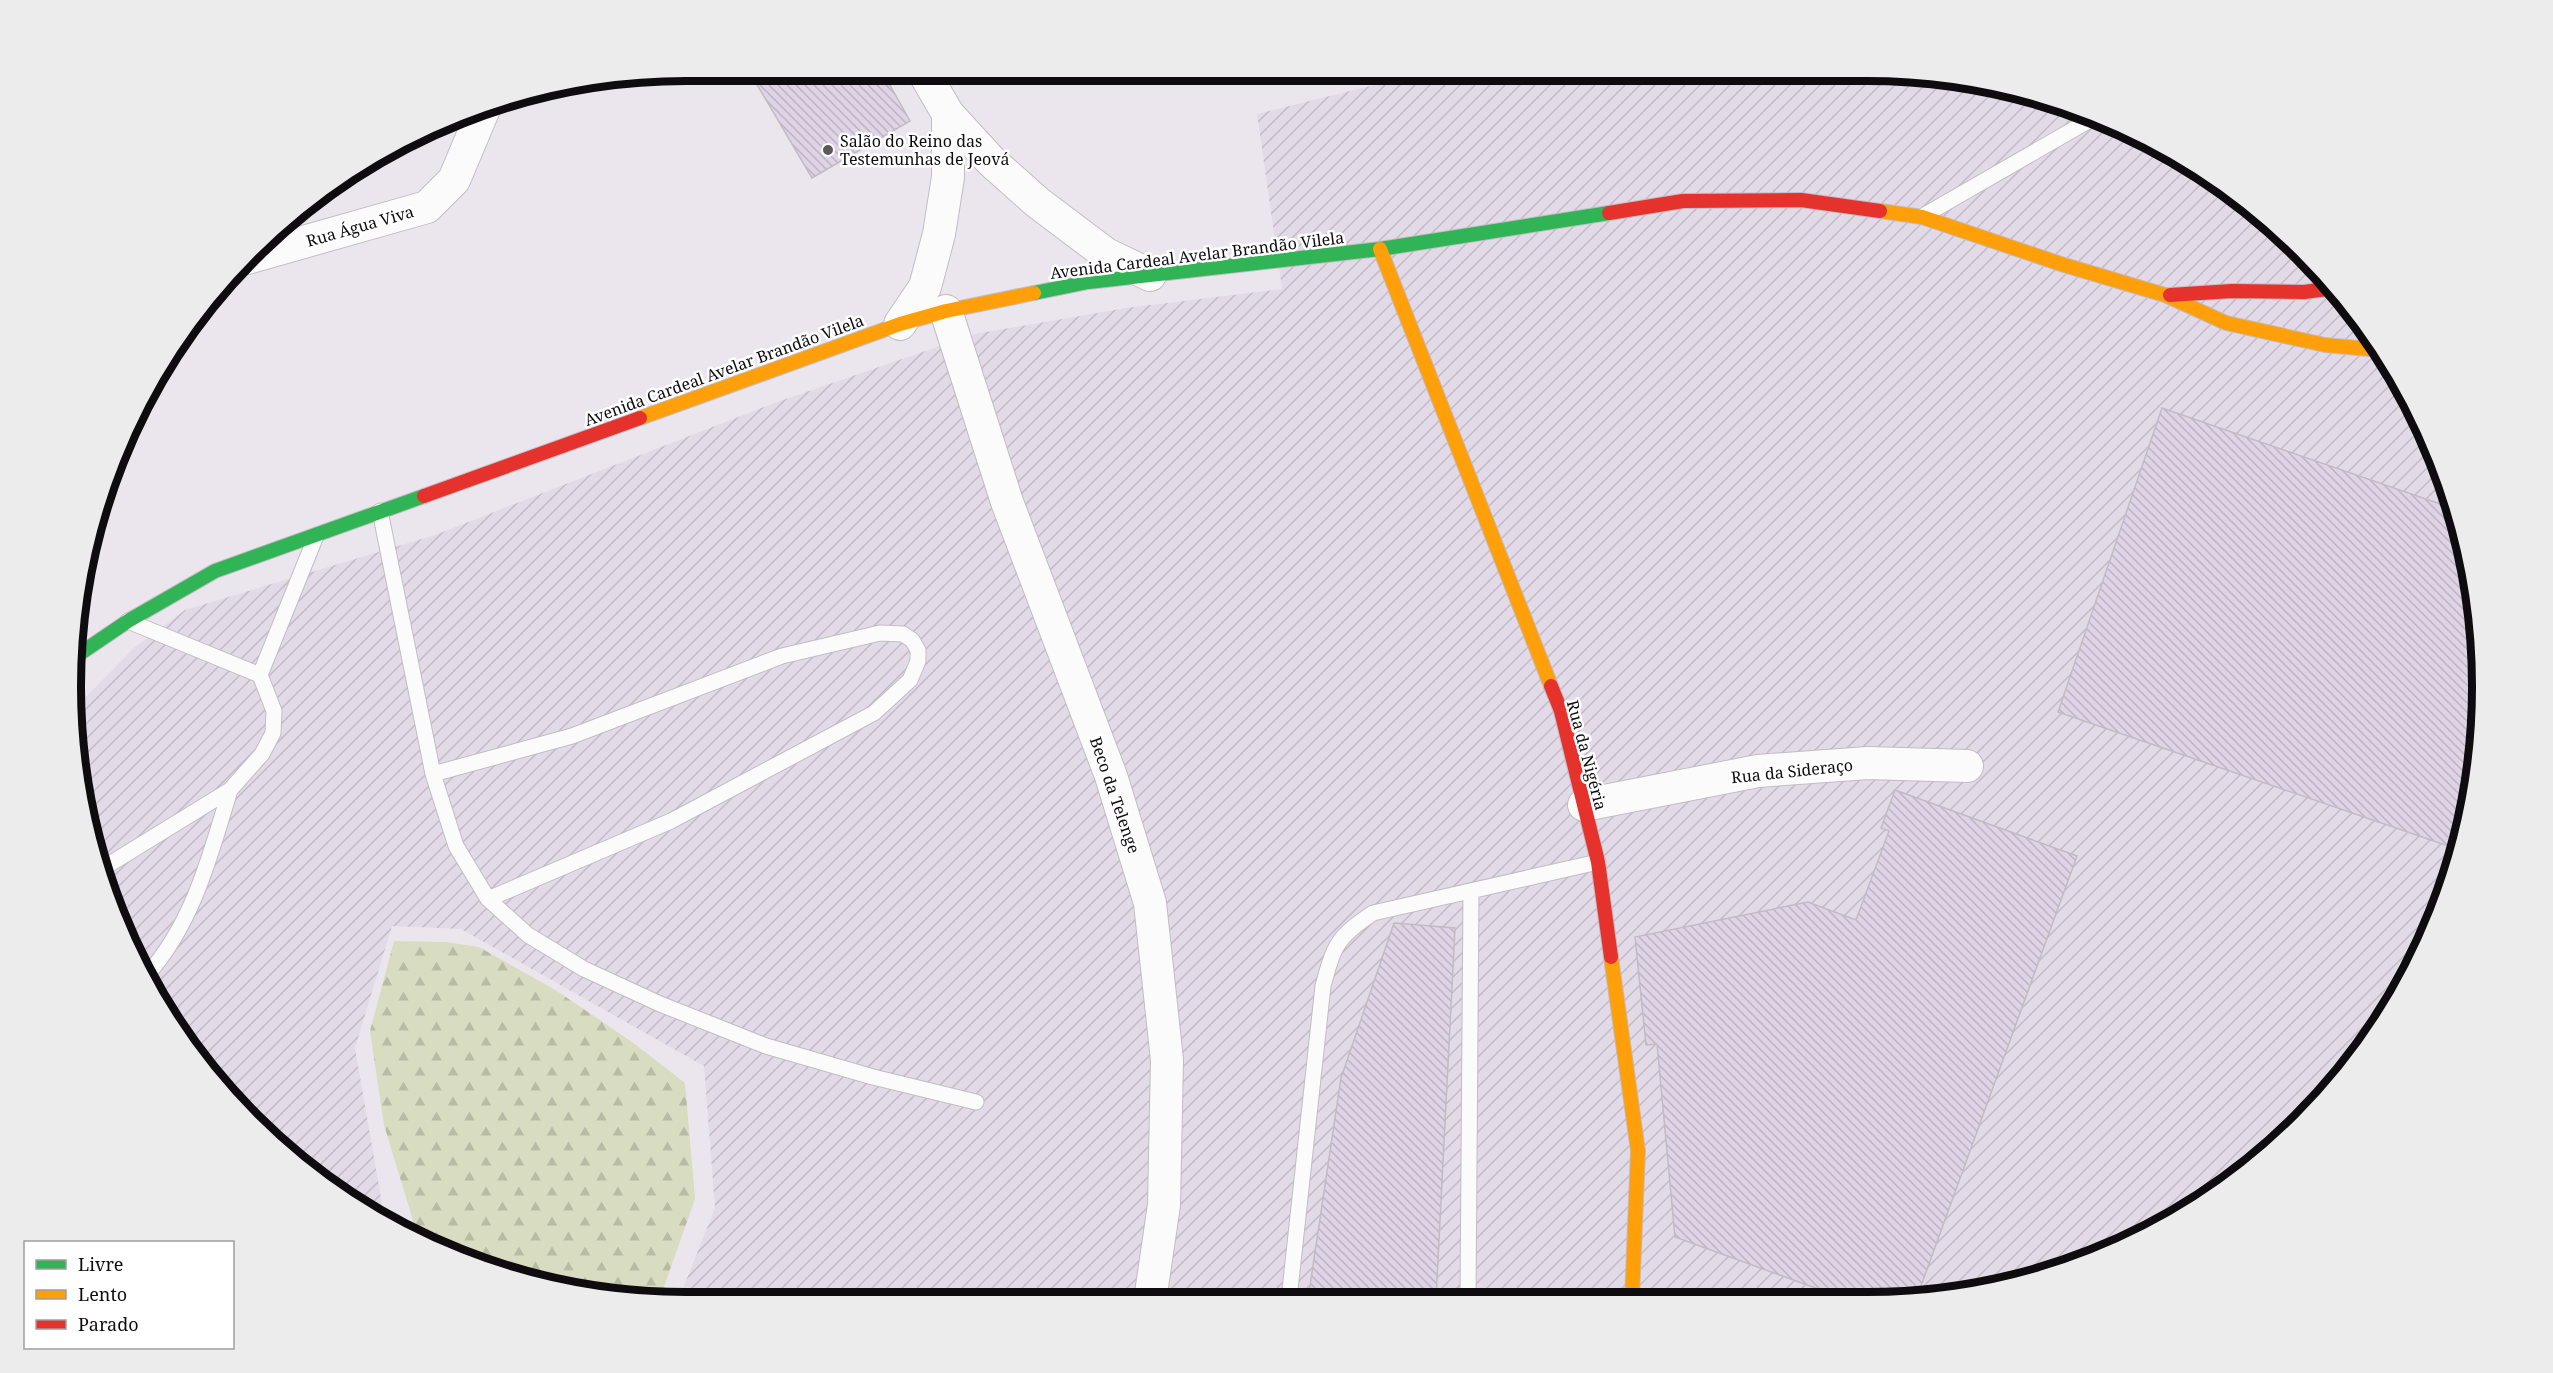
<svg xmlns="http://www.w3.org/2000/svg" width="2553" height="1373" viewBox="0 0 2553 1373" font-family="'Noto Serif',serif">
<defs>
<pattern id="industrial-furrows" width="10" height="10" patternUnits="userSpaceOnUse" patternTransform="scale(1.5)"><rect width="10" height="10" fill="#e3dae8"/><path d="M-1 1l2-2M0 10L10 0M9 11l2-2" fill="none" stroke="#c2bac6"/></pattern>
<pattern id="forest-firs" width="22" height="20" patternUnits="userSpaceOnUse" patternTransform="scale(1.5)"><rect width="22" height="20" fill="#d8dcc0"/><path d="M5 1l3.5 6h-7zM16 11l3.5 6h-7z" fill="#b8bca4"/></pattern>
<pattern id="building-back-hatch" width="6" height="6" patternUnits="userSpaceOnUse" patternTransform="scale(1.5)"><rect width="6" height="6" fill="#dfd3e6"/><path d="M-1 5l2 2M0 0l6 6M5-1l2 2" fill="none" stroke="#beb4c4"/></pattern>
</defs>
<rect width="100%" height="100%" fill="#ebe6ee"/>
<path fill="url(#industrial-furrows)" d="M1431 71 1906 72 2026 92 2139 134 2242 198 2330 281 2400 379 2450 489 2477 606 2481 727 2461 846 2419 959 2329 1093 2209 1198 2102 1256 1947 1297 678 1301 715 1208 704 1066 461 929 392 926 355 1048 385 1221 312 1175 251 1122 174 1028 118 923 91 846 72 727V711L134 648 185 610 435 535 777 402 975 334 1126 308 1282 289 1257 114Z"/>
<path fill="url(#forest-firs)" d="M394 941 446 942 479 947 557 991 632 1042 685 1083 695 1199 659 1301H647L527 1282 417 1240 412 1217 384 1125 370 1031Z"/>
<path fill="url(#building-back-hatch)" stroke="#c0bcc2" stroke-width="1.5" d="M749 71H882L910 121 812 178Z
M2162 408 2455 509 2477 606 2481 727 2460 850 2058 712Z
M1895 790 2077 856 1917 1297 1843 1298 1675 1237 1657 1044 1646 1045 1635 937 1808 902 1856 920 1889 831 1881 828Z
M1394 923 1455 928 1436 1299H1308L1341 1078Z"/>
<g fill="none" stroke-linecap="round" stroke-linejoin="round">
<defs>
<path id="lane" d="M1923 216 2095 117
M380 511 433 774 456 846 488 899 528 935 584 969 660 1004 766 1046 873 1077 976 1102
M260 675 316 536
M433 774 572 736 782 656 880 633 903 634 912 640 918 650V661L910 680 874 713 671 821 488 899
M100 870 230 790 262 754 273 733 274 711 260 675 128 621
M146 976C193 924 210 856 230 790
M1289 1299 1323 986C1334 945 1337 937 1373 913L1598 862
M1468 1299 1471 891"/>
<path id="street" d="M923 71 948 114 991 161 1037 202 1106 254 1150 275
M247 258 427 207 454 180 486 104
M946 311 1007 502 1111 776 1150 903 1167 1060 1164 1205 1150 1300
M900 324 925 287 939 234 948 177V114
M1584 805 1758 771 1868 763 1967 766"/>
<path id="fast" d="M1034 293 1088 282 1380 249 1609 213
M72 659 128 621 215 571 424 496"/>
<path id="slow" d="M1880 211 1922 217 2064 265 2165 295 2226 323 2325 345 2380 350
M1380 249 1551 686
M640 418 900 324 946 311 1034 293
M1611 957 1638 1151 1632 1298"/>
<path id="jam" d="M1609 213 1683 201 1801 200 1880 211
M2170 295 2232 291 2304 292 2335 288
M424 496 640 418
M1551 686 1561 711 1598 862 1611 957"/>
</defs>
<use href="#lane" stroke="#c1bdc3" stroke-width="17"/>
<use href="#street" stroke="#c1bdc3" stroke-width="34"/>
<use href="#fast" stroke="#c1bdc3" stroke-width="16"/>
<use href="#slow" stroke="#c1bdc3" stroke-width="16"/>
<use href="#jam" stroke="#c1bdc3" stroke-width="16"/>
<use href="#lane" stroke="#fcfbfc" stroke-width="15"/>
<use href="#street" stroke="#fcfbfc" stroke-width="32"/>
<use href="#fast" stroke="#30b455" stroke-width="14"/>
<use href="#slow" stroke="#ff9f0a" stroke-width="14"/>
<use href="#jam" stroke="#e5322d" stroke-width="14"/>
</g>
<circle fill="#5c585e" stroke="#fff" stroke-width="2" cx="828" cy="150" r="6"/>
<g text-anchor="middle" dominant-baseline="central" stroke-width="5" stroke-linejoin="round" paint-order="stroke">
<g font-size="16" fill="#0f0c10" stroke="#fff" text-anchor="start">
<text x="840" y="141">Salão do Reino das<tspan x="840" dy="18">Testemunhas de Jeová</tspan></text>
</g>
<g font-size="16" fill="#0f0c10" stroke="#fff">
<text transform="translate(360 226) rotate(-16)">Rua Água Viva</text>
<text transform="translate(1197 255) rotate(-7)">Avenida Cardeal Avelar Brandão Vilela</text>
<text transform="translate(724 370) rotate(-20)">Avenida Cardeal Avelar Brandão Vilela</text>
<text transform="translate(1587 755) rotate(75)">Rua da Nigéria</text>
<text transform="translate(1792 771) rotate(-6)">Rua da Sideraço</text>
<text transform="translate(1115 795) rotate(71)">Beco da Telenge</text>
</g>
</g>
<path d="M0 0H2553V1373H0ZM686 81H1867A605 605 0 0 1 2472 686V687A605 605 0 0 1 1867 1292H686A605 605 0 0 1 81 687V686A605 605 0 0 1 686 81Z" fill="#ececec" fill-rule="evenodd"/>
<path fill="none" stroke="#0f0c10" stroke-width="8" d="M686 81H1867A605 605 0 0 1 2472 686V687A605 605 0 0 1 1867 1292H686A605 605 0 0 1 81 687V686A605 605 0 0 1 686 81Z"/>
<rect x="24" y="1241" width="210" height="108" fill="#ffffff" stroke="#9f9e9f" stroke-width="1.5"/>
<rect x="36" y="1260" width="30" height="9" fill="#30b455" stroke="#9f9e9f" stroke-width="1.5"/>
<text x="78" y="1271" font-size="18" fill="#0f0c10">Livre</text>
<rect x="36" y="1290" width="30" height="9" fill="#ff9f0a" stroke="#9f9e9f" stroke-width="1.5"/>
<text x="78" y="1301" font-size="18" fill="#0f0c10">Lento</text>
<rect x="36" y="1320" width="30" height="9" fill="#e5322d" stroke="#9f9e9f" stroke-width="1.5"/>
<text x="78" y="1331" font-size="18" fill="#0f0c10">Parado</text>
</svg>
